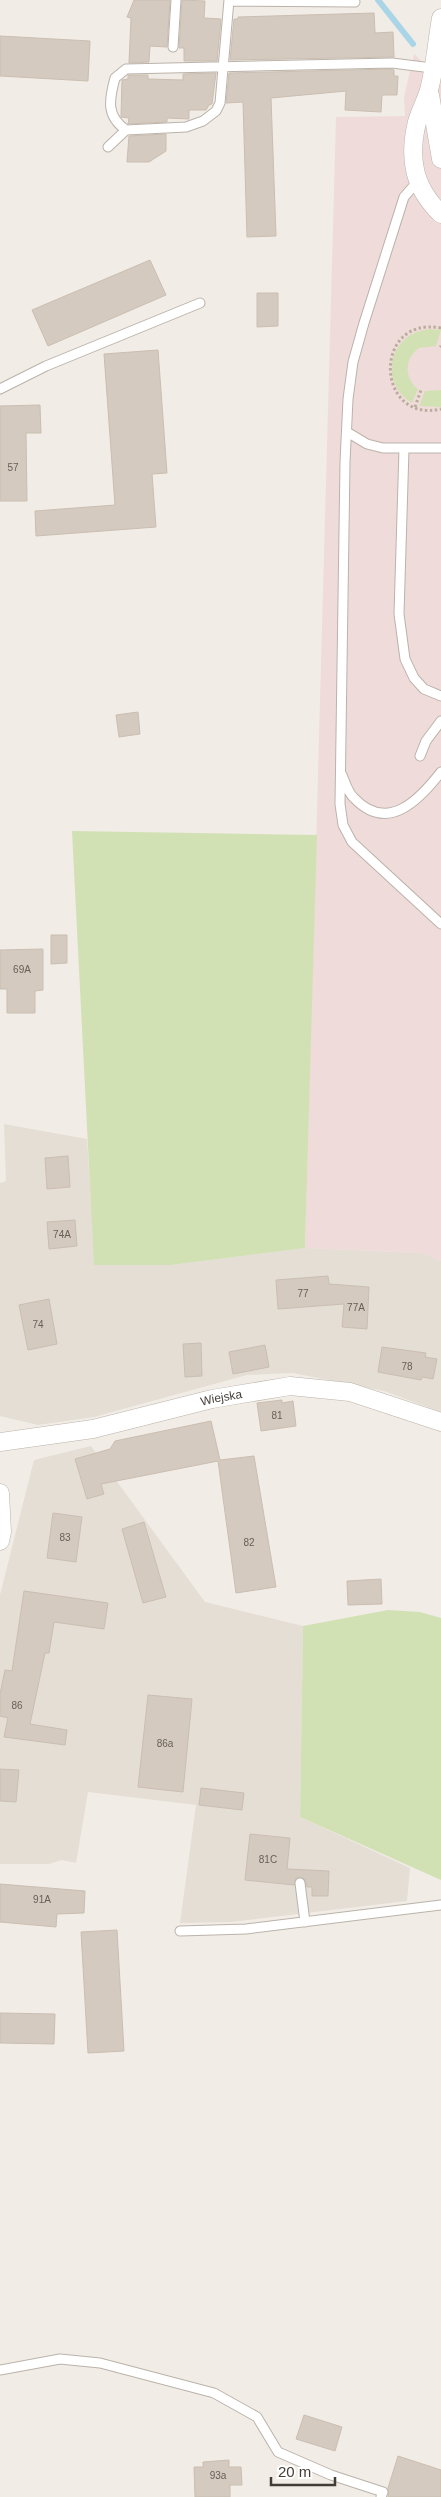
<svg xmlns="http://www.w3.org/2000/svg" width="441" height="2497" viewBox="0 0 441 2497" font-family="Arial,sans-serif">
<rect width="100%" height="100%" fill="#f1ece6"/>
<path fill="#e4ded5" d="M4 1124 87 1139 95 1265H171L305 1248 422 1253 441 1261V1412L384 1391 293 1373 247 1375 94 1417 38 1425 0 1416V1183L6 1181Z
M91 1446 205 1602 303 1626 300 1817 410 1868 407 1901 231 1922 180 1923 196 1805 88 1792 76 1863 62 1860 49 1864H0V1595L34 1460Z"/>
<path fill="#f0dbdb" d="M414 54 441 80V1261L422 1253 305 1248 336 117 405 116 404 97Z"/>
<path fill="#d2e1b3" d="M431 329 441 330 436 346 419 348C404 359 404 378 418 389L412 403C377 382 390 331 431 329Z
M441 390V407L419 406 425 391Z
M72 831 317 835 305 1248 171 1265H94Z
M388 1610 420 1612 441 1618V1880L300 1817 303 1626Z"/>
<g fill="none" stroke-linecap="round" stroke-linejoin="round">
<path stroke="#a9d5e7" stroke-width="6" d="M378 0 413 44"/>
</g>
<path fill="#d4cac0" stroke="#cbbeb1" d="M134 0H170L167 47 150 46 149 62 129 63 131 18 127 17Z
M182 0 205 1 204 18 221 19 217 61H184V48H179Z
M374 13 375 33 393 32 394 57 230 60 234 19H238V17Z
M0 36 90 41 88 81 0 76Z
M392 69 394 70V76H398L397 95H382L381 112 345 110 346 91 271 98 276 236 247 237 243 102 226 103 229 73Z
M216 73 212 104 209 105 206 110H189V119L167 118V122L128 124 129 118 121 117 122 80 128 79V75H148V79L183 80V74Z
M166 134V151L149 162H127L129 136Z
M150 260 166 295 48 346 32 310Z
M257 293H278V326L257 327Z
M158 350 167 473 152 474 156 527 36 536 35 511 115 505 104 354Z
M40 405 41 433H26L27 501H0V406Z
M138 712 140 734 119 737 116 715Z
M51 935H67V963L51 964Z
M43 949V990L35 991V1013H7V989H0V950Z
M68 1156 70 1187 47 1189 45 1158Z
M75 1220 77 1246 49 1249 47 1222Z
M328 1276 329 1284 369 1287 367 1329 342 1327 344 1304 278 1309 276 1280Z
M49 1299 57 1344 28 1350 19 1305Z
M201 1343 202 1376 185 1377 183 1344Z
M265 1345 269 1367 233 1374 229 1352Z
M382 1347 426 1353 425 1357 437 1359 433 1379 422 1377 421 1380 378 1372Z
M282 1400V1403L293 1401 296 1426 261 1431 257 1403Z
M211 1421 220 1460 254 1456 276 1587 236 1593 218 1461 101 1484 104 1494 87 1499 75 1459 110 1449 115 1441Z
M53 1513 82 1517 76 1562 47 1558Z
M144 1522 166 1597 143 1603 122 1529Z
M381 1579 382 1604 348 1605 347 1581Z
M24 1591 108 1603 104 1629 54 1622 49 1653H45L30 1724 67 1730 65 1745 4 1737 8 1718 0 1716V1694L5 1670 12 1671Z
M148 1695 192 1699 183 1792 138 1787Z
M0 1769 19 1770 16 1802 0 1801Z
M201 1788 244 1793 242 1810 199 1805Z
M250 1834 290 1838 287 1869 329 1871 328 1896H312V1887H307L305 1880 302 1877 296 1878 294 1885 245 1880Z
M0 1884 85 1891 84 1913 57 1914 56 1927 0 1922Z
M117 1930 124 2051 88 2053 81 1932Z
M0 2013 55 2014 54 2044 0 2043Z
M304 2415 342 2427 335 2451 296 2439Z
M398 2456 441 2470V2497H388V2488Z
M229 2460V2467H241L242 2485H230V2497H195L194 2467H203V2462Z"/>
<g fill="none" stroke-linecap="round" stroke-linejoin="round">
<defs>
<path id="service" d="M229 1 355 2
M173 47 176 0
M126 130C106 116 109 100 115 78L126 69 392 63 432 68
M108 147 126 130 186 127 203 121 216 111 220 103 229 0
M417 182 404 197 364 323 353 362 348 399 345 462 340 804 343 825 352 842 441 924
M0 389 46 366 200 303
M347 432 367 444 383 448H441
M404 449 399 614 405 659 414 678 424 689 441 696
M420 756 426 741 441 721
M342 775C345 782 348 793 354 798 388 834 420 799 441 772
M300 1883 305 1922
M180 1931 246 1929 441 1905
M0 2370 60 2359 100 2363 214 2393 257 2417 278 2452 331 2475 383 2492 381 2497"/>
<g id="minor">
<path d="M441 18C437 41 435 67 429 90 426 101 420 111 417 122 408 159 414 188 441 214"/>
<path d="M430 95 441 159"/>
<path id="s1" d="M0 1442 93 1429 212 1399 290 1386 350 1392 441 1422"/>
<path d="M0 1493 2 1532 0 1541"/>
</g>
</defs>
<use href="#service" stroke="#bbb3aa" stroke-width="11"/>
<use href="#minor" stroke="#bbb3aa" stroke-width="19"/>
<path stroke="#bbad9d" stroke-width="3" stroke-dasharray="2.5 2.5" stroke-linecap="butt" d="M441 328C372 315 375 424 441 409
M440 347 441 346
M415 407 421 390"/>
<use href="#service" stroke="#fff" stroke-width="9"/>
<use href="#minor" stroke="#fff" stroke-width="18"/>
</g>
<g text-anchor="middle" dominant-baseline="central" stroke-width="4.5" stroke-linejoin="round" paint-order="stroke">
<g font-size="10" fill="#676058">
<text x="13" y="467">57</text>
<text x="22" y="969">69A</text>
<text x="62" y="1234">74A</text>
<text x="303" y="1293">77</text>
<text x="356" y="1307">77A</text>
<text x="38" y="1324">74</text>
<text x="407" y="1366">78</text>
<text x="277" y="1415">81</text>
<text x="65" y="1537">83</text>
<text x="249" y="1542">82</text>
<text x="17" y="1705">86</text>
<text x="165" y="1743">86a</text>
<text x="268" y="1859">81C</text>
<text x="42" y="1899">91A</text>
<text x="218" y="2475">93a</text>
</g>
<g font-size="12" fill="#433c36" stroke="#fff">
<text stroke="none"><textPath href="#s1" startOffset="226">Wiejska</textPath></text>
</g>
</g>
<path d="M271 2477v8h64v-8" fill="none" stroke="#433c36" stroke-width="2.5"/>
<text x="278" y="2477" font-size="15" fill="#433c36" stroke="#ffffff" stroke-width="4" paint-order="stroke">20 m</text>
</svg>
